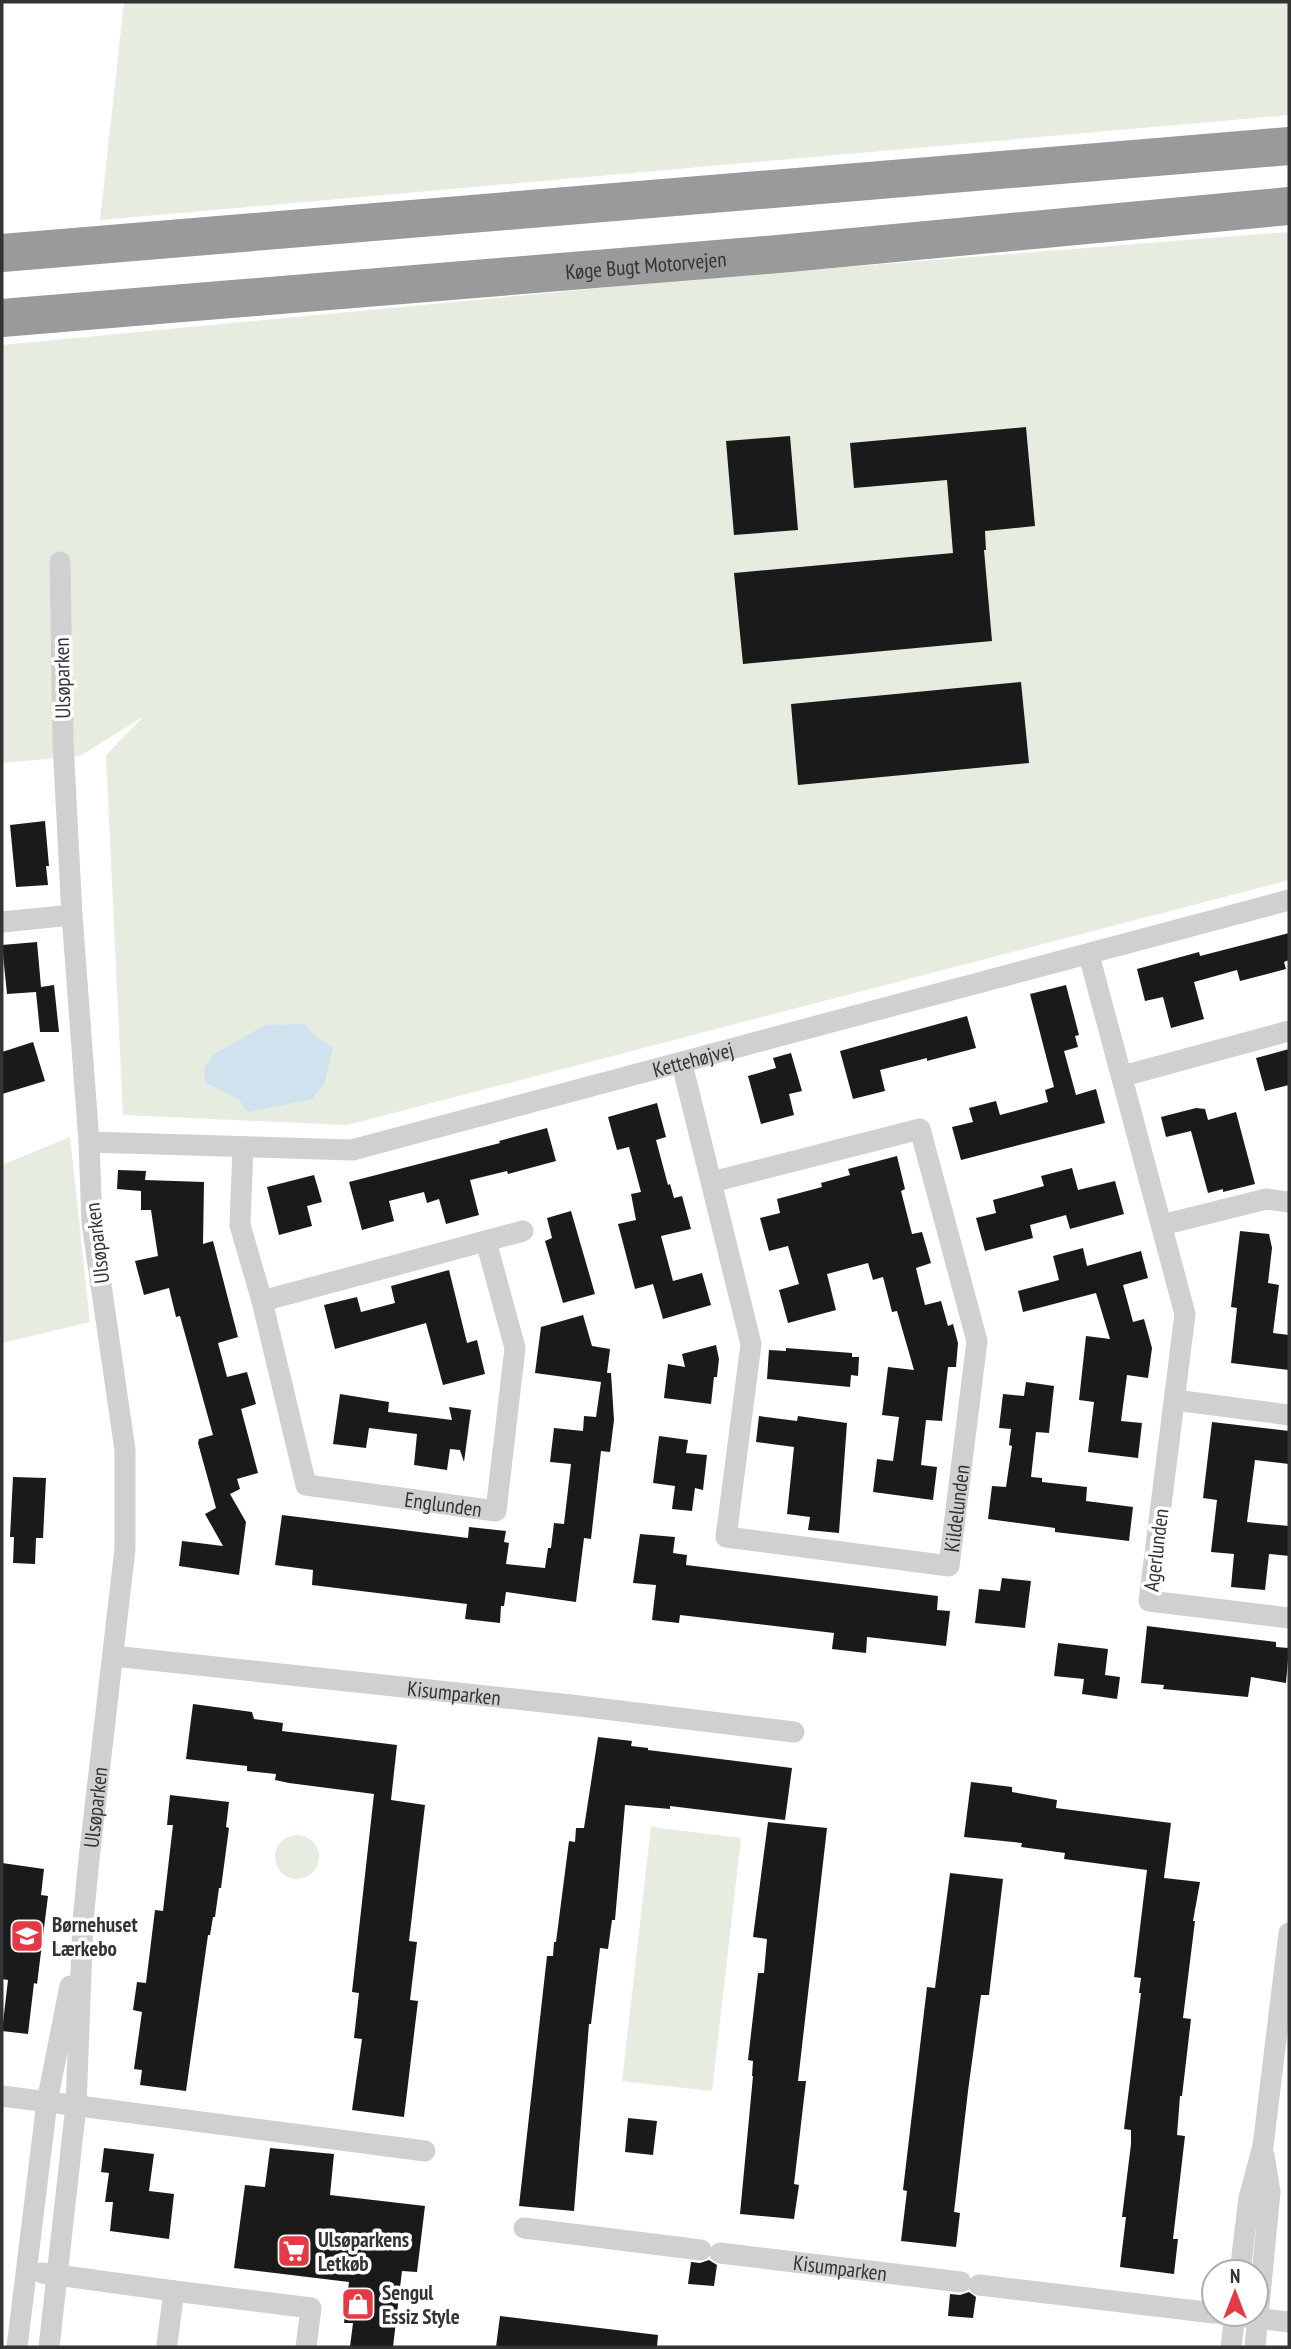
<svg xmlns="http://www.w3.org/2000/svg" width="1291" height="2349" viewBox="0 0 1291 2349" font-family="'PT Sans Narrow',sans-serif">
<rect width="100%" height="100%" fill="#fff"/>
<path fill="#e6ecdf" d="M124 2H1289V115L100 220Z
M1289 232V880L347 1125 123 1115 106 755 144 716 80 756 2 763V345L706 278Z
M70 1137 90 1322 2 1343V1165Z
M651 1827 741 1838 712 2091 622 2081Z
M275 1857a22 22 0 1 1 44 0a22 22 0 1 1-44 0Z"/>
<path fill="#cfe2ee" d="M305 1024 316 1037 333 1047 325 1082 312 1099 248 1112 239 1100 205 1082 204 1068 213 1055 265 1025Z"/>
<path fill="#1a1a1a" d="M1026 427 1035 526 985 531 986 550H984L992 641 743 664 734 573 953 553 947 480 854 488 850 443Z
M790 436 798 530 734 535 726 441Z
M1021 682 1029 763 798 785 791 704Z
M45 821 49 866H46L48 885 16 887 10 825Z
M1289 933V960L1284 962 1286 969 1240 981 1237 970 1194 982 1204 1019 1171 1028 1163 997 1145 1001 1137 969 1199 952 1200 956Z
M37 942 41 987 54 985 59 1032H40L36 992 7 994 2 945Z
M1066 985 1079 1035 1075 1036 1078 1047 1064 1051 1076 1095 1096 1089 1105 1123 961 1160 952 1127 973 1122 969 1108 996 1101 1000 1115 1048 1102 1045 1090 1054 1087 1030 994Z
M967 1016 976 1048 927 1061V1058L880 1070 885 1091 853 1099 840 1051Z
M33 1042 45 1081 2 1094V1052Z
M1289 1049V1085L1265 1091 1256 1058Z
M791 1053 802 1091 789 1094 794 1115 761 1124 748 1076 776 1068 773 1058Z
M657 1103 666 1137 656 1140 668 1185 670 1184 674 1198 682 1196 691 1229 661 1236 673 1281 702 1273 711 1305 663 1319 653 1284 635 1289 618 1224 636 1220 631 1194 641 1192 629 1147 617 1150 608 1117Z
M1196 1108 1205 1109 1208 1120 1236 1112 1255 1184 1223 1192V1189L1208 1193 1191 1131 1166 1137 1161 1117Z
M547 1128 556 1161 508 1174 507 1171 470 1180 479 1215 446 1224 439 1199 427 1203 424 1192 389 1201 394 1221 362 1230 349 1182 500 1143 499 1141Z
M897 1156 905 1189 901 1191 912 1234 922 1232 931 1263 916 1268 925 1305 941 1301 948 1326 953 1324 958 1343 956 1367H948L942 1421 926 1420 921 1465 937 1467 933 1500 873 1492 877 1459 893 1461 899 1417 882 1415 888 1367 914 1370 897 1311 892 1312 883 1277 873 1280 868 1263 827 1274 836 1310 788 1323 779 1290 799 1284 788 1246 769 1251 760 1218 780 1213 777 1199 822 1187 821 1183 850 1175 848 1169Z
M1072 1168 1078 1190 1115 1181 1124 1214 1070 1229 1066 1215 1030 1225 1033 1238 985 1251 976 1218 996 1213 993 1200 1044 1186 1041 1176Z
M118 1170 146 1171 145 1180 204 1182 203 1244 213 1241 238 1337 218 1343 227 1377 247 1372 256 1404 241 1409 258 1473 237 1479 240 1489 230 1494 246 1522 239 1575 179 1566 182 1541 223 1546 205 1514 216 1508 198 1443 199 1439 213 1435 180 1316 176 1317 169 1288 144 1295 135 1261 158 1256 151 1210H141V1191L117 1189Z
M314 1175 322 1202 307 1206 312 1226 279 1235 267 1187Z
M571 1211 595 1294 563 1303 545 1241 552 1238 547 1218Z
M1240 1231 1269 1234 1272 1248 1268 1283 1279 1285 1273 1333 1289 1335V1370L1231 1363 1237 1308 1231 1307Z
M1083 1248 1087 1266 1141 1251 1148 1278 1123 1285 1133 1322 1144 1319 1152 1348 1148 1378 1127 1375 1121 1421 1142 1423 1138 1458 1088 1452 1094 1402 1079 1400 1086 1336 1110 1339 1096 1293 1023 1312 1018 1291 1059 1280 1053 1256Z
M449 1270 467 1343 477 1340 485 1374 443 1385 426 1323 335 1349 324 1305 357 1297 361 1312 395 1303 391 1286Z
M583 1315 592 1346 610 1349 607 1373H611L614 1420 610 1452 601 1451 591 1539 584 1538 576 1602 506 1592 504 1606H501L500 1623 465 1619 467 1604 312 1585 313 1570 275 1565 282 1515 468 1538 469 1527 506 1531 504 1542 509 1543 506 1564 545 1568 548 1548H551L554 1523 564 1524 571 1464 550 1462 554 1428 583 1431 584 1416 596 1417 601 1382 535 1373 541 1327Z
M716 1345 719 1359 717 1377H714L711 1404 664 1398 668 1364 685 1367 682 1354Z
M786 1348 852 1353V1357H859L858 1376 851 1375 850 1387 767 1379 769 1350 786 1351Z
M1026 1382 1054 1386 1049 1433 1036 1432 1031 1477 1042 1478V1482L1087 1487 1086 1501 1133 1507 1129 1541 1055 1532V1528L988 1519 992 1486 1006 1487 1012 1446 1009 1445 1011 1429 999 1428 1003 1394 1024 1396Z
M340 1394 389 1402 388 1412 452 1420 449 1407 471 1410 464 1462 460 1450 450 1449 447 1470 414 1465 417 1434 369 1428 366 1448 333 1444Z
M759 1416 797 1421 798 1416 847 1423 839 1533 808 1530 810 1517 787 1514 794 1447 756 1442Z
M1212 1422 1289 1431V1464L1255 1460 1247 1522 1289 1526V1556L1269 1554 1265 1590 1231 1587 1234 1554 1211 1552 1217 1500 1203 1498Z
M659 1436 688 1440 686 1453 707 1455 703 1490 695 1488 692 1511 672 1509 675 1486 653 1483Z
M13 1477 46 1478 43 1538H36L35 1564 13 1563 14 1537H10Z
M640 1534 675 1537 673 1553 687 1555 686 1565 938 1596 937 1610 950 1611 946 1646 867 1637 866 1653 832 1649 834 1633 680 1615 679 1623 652 1620 656 1585 633 1583Z
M1002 1578 1031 1581 1025 1628 975 1623 979 1589 1000 1591Z
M1147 1626 1276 1642V1647L1289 1648 1286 1683 1251 1677 1248 1697 1163 1689 1164 1685 1141 1683Z
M1058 1643 1108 1649 1105 1675 1120 1677 1117 1699 1082 1694 1084 1679 1054 1676Z
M193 1704 252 1712 254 1719 283 1723 282 1731 397 1745 391 1800 425 1805 409 1941 417 1942 410 2000 418 2001 404 2117 352 2110 362 2039 354 2038 359 1993 352 1992 374 1794 289 1783 275 1780 276 1774 247 1771V1766L186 1759Z
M598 1737 632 1741 631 1746 648 1748V1750L792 1768 785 1820 670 1806V1809L625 1805 615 1920H612L608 1949 600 1948 591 2024H589L574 2211 519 2206 547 1956H553L554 1942H556L569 1841 575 1842 576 1828H584Z
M971 1782 1012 1787V1792L1057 1800 1056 1808 1171 1823 1164 1878 1200 1882 1193 1921H1195L1183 2018 1191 2019 1182 2096H1180L1177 2135 1185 2136 1173 2239H1178L1174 2274 1120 2267 1126 2217H1122L1131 2144V2130L1124 2129 1141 1993H1139L1141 1978 1134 1977 1147 1870 1064 1859 1065 1853 1021 1847 1022 1843 964 1837Z
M170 1795 229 1802 226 1827 229 1828 221 1888H219L215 1917H213L210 1935H208L186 2091 140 2085 142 2070 134 2069 142 2012 133 2010 137 1982 146 1983 155 1910 163 1911 173 1825H167Z
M768 1822 827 1828 798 2081H806L794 2184 799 2185 794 2219 740 2214 753 2076H752L753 2061 748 2060 758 1973H764L767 1939 753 1937Z
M2 1863 44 1869 41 1895 48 1896 37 1984 34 1983 28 2034 2 2031 8 1980 2 1979Z
M950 1873 1003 1879 989 1995H981L968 2091 954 2212 960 2213 956 2247 901 2241 907 2191 903 2190 927 1987 935 1988Z
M628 2118 657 2121 653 2155 625 2152Z
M104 2148 154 2154 149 2191 174 2194 169 2239 110 2231 113 2202H105L109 2173 101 2172Z
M270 2148 334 2154 330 2195 425 2206 417 2272 402 2271 393 2347H350L353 2323H344L349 2282 234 2268 245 2185 265 2187Z
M709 2260 717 2265 714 2286 688 2284 691 2262 700 2263Z
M969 2292 976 2297 973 2318 948 2316 950 2294 960 2295Z
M500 2316 658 2335 657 2347H496Z"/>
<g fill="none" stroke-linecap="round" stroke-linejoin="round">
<g stroke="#d0d0d0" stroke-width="21">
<path d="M2 922 72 915"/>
<path d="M1089 955 1185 1314 1149 1601 1289 1618"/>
<path id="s1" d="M682 1064 751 1344 726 1537 949 1566 977 1341 920 1129 712 1182"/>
<path d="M1123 1076 1289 1031"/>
<path id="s2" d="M89 1142 352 1150 1289 900"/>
<path id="s3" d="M243 1147 240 1225 262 1301 306 1485 496 1511 515 1348 486 1241"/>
<path d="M1162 1225 1266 1199 1289 1202"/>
<path d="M262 1301 523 1231"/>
<path d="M1175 1400 1289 1415"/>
<path id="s4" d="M113 1656 571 1705 794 1732"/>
<path d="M2 2096 425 2151"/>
<path d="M524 2228 701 2250"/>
<path id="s5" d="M720 2253 961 2282"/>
<path d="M1240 2272 1249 2198 1263 2146 1289 1933"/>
<path d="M42 2273 174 2291"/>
<path d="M979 2285 1214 2313"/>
<path d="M1221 2314 1289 2322"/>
<path d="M167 2344 174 2291 311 2308 306 2347"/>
<path d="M17 2347 47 2102 70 1986"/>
<path id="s6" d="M49 2347 76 2106 83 1921 89 1859 125 1549V1450L92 1223 89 1142 72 915 63 742 60 562"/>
<path d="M1231 2347 1235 2314"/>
<path d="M1255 2347 1270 2192 1264 2155"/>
</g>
<g stroke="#9a9a9a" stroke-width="38">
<path d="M2 253 1289 146"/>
<path id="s7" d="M2 318 778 254 1289 206"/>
</g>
</g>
<defs>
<symbol id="school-square" viewBox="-11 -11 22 22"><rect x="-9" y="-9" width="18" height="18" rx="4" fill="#e63946" stroke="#fff"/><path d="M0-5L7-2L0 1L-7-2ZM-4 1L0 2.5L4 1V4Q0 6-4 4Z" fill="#fff"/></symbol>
<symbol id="supermarket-square" viewBox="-11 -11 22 22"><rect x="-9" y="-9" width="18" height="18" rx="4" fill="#e63946" stroke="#fff"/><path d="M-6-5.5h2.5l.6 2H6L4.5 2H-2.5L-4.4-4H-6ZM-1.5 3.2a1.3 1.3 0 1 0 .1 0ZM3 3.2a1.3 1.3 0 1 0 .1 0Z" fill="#fff"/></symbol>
<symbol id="shop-square" viewBox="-11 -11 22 22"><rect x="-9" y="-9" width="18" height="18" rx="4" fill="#e63946" stroke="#fff"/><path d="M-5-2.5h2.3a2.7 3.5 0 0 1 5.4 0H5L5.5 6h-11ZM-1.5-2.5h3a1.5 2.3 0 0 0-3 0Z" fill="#fff"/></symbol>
</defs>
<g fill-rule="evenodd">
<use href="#school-square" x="8" y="1917" width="38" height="38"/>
<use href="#supermarket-square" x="275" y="2232" width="38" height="38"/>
<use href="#shop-square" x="339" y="2285" width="38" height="38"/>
</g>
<g text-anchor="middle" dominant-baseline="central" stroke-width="7" stroke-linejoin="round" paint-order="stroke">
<g font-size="21" fill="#333" stroke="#fff">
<text stroke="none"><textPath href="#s7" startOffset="646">Køge Bugt Motorvejen</textPath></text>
<text transform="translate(62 678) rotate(-91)">Ulsøparken</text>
<text stroke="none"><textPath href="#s2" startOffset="616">Kettehøjvej</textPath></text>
<text transform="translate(97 1243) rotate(-97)">Ulsøparken</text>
<text stroke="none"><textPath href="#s3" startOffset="485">Englunden</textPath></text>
<text stroke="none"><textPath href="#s1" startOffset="766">Kildelunden</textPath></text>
<text transform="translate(1156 1550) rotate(-83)">Agerlunden</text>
<text stroke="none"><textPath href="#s4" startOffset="343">Kisumparken</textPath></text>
<text stroke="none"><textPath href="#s6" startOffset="542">Ulsøparken</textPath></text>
<text stroke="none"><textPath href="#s5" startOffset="121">Kisumparken</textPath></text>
</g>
<g font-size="21" font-weight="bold" fill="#333" stroke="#fff" text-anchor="start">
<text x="52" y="1924">Børnehuset<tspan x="52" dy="24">Lærkebo</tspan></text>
<text x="318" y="2239">Ulsøparkens<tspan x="318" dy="24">Letkøb</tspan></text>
<text x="382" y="2292">Sengul<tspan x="382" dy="24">Essiz Style</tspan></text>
</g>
</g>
<rect width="1291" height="2349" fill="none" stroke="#333333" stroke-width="7"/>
<g transform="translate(1235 2293)"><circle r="33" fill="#ffffff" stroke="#adadad" stroke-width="2"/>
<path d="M0-5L12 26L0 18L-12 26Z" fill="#e63946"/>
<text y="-10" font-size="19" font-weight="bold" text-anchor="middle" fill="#333333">N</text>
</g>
</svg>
